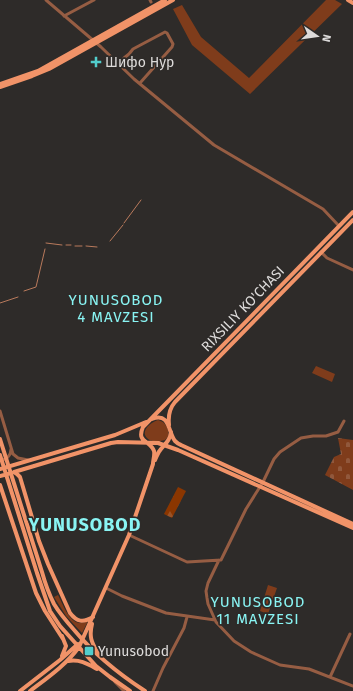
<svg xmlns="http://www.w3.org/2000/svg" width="353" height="691" viewBox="0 0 353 691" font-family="'Fira Sans',sans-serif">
<defs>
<pattern id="forest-firs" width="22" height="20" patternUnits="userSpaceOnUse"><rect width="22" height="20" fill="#8b3600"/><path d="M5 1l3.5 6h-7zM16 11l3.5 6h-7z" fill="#9b5225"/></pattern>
<pattern id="cemetery-stones" width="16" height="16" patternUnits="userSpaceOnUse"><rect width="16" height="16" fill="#7f3c1b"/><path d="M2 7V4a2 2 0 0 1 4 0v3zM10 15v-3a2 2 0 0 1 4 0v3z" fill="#91583c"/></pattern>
</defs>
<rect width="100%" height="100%" fill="#2e2b29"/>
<path fill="#7f3c1b" d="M326 0H335L342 4 250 94 192 45 173 9 182 5 201 37 249 78Z
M316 366 335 374 332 382 312 373Z
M158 420C160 421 162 421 164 423 168 427 171 436 165 440 162 441 159 441 156 441 152 441 150 441 147 438 140 431 151 422 158 420Z
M268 585 277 588 268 614 260 611Z
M58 595C64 606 71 630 88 621L82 633 66 616 54 597Z"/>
<path fill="url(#forest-firs)" d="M178 487 186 491 172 518 164 514Z"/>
<path fill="url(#cemetery-stones)" d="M338 438 353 440V490L325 475 334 457 341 454Z"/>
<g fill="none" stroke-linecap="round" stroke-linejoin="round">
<path stroke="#b97a5c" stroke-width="1" d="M124 223 141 200
M110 241 123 225
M46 243 62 245
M66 245H71
M75 246H82
M86 246 97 247
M24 291 36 287 45 249
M0 303 18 297"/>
<path stroke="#965d43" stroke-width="3" d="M46 0 101 47 134 79 214 145 323 209 339 226
M150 0 151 2
M64 16 94 0
M124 58 129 54 133 49 165 32 167 33 173 44 172 47 140 83
M321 252 327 258 353 270
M0 411 13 454 18 458 28 460
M0 460C7 460 11 455 11 449
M129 535 187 562 221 560 246 509 263 482 274 459 280 452 301 438 313 436H326L338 432 344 421
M219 560 208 583 206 591 207 598 208 604 216 622 234 641 251 652 280 665 309 669 353 686
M106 588 122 596 166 613 215 620
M330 677 350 634
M115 682 124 691
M153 691 163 668 184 628 187 617"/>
<path stroke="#f19368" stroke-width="4" d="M348 0 353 3
M0 84 38 71 165 0
M0 87 32 76 49 69 173 0
M152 419C170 412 168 432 175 441 177 443 178 444 181 445L353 524
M169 425C168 416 169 409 175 402L353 220
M0 439 42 572C45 583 49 594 54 604 60 614 67 622 75 631 95 655 119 674 145 691
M158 443 178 450 353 528
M0 455 37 573 50 611 60 626 96 666 110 677 130 691
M155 460C157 456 158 452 161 449 166 443 170 440 171 432
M0 469 115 435 146 422
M14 472 17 474 20 477 39 541 48 564 70 613C77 622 83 623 93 617
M14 472 111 443 118 442 159 443
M0 476 8 474
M0 485 36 593 45 611 63 639
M92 624C89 636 91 642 98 653
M62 656 66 646 62 636
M68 661C80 659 88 664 97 669
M20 691 60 660 78 644
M30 691C47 678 66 665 79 647L129 535 153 464C153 460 155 455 154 451 150 440 136 443 143 427L353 212"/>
</g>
<g fill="#52cdcc" stroke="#2e2b29" stroke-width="1.5">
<path d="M94 56h4v4h4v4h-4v4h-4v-4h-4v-4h4z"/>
<rect x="84" y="646" width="10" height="10" rx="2"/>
</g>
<g text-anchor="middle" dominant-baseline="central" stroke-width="3.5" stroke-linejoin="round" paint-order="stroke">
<g font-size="14" fill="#dddbda" stroke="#2e2b29" text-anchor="start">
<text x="105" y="62">Шифо Нур</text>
<text x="98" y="651">Yunusobod</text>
</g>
<g font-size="14" fill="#dddbda" stroke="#2e2b29">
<text transform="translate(243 309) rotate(-46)">RIXSILIY KO'CHASI</text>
</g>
<g font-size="15" letter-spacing="1" fill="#89f4f3" stroke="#2e2b29">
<text x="116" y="300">YUNUSOBOD<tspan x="116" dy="17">4 MAVZESI</tspan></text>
<text x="258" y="602">YUNUSOBOD<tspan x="258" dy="17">11 MAVZESI</tspan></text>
</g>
<g font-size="18" font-weight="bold" letter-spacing="1" fill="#89f4f3" stroke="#2e2b29">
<text x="85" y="525">YUNUSOBOD</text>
</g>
</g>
<g transform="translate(317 36) rotate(103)" stroke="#2e2b29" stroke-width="3" paint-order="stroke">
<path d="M0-3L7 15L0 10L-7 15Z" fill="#dddbda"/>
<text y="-6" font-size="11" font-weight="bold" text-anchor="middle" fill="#dddbda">N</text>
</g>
</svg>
